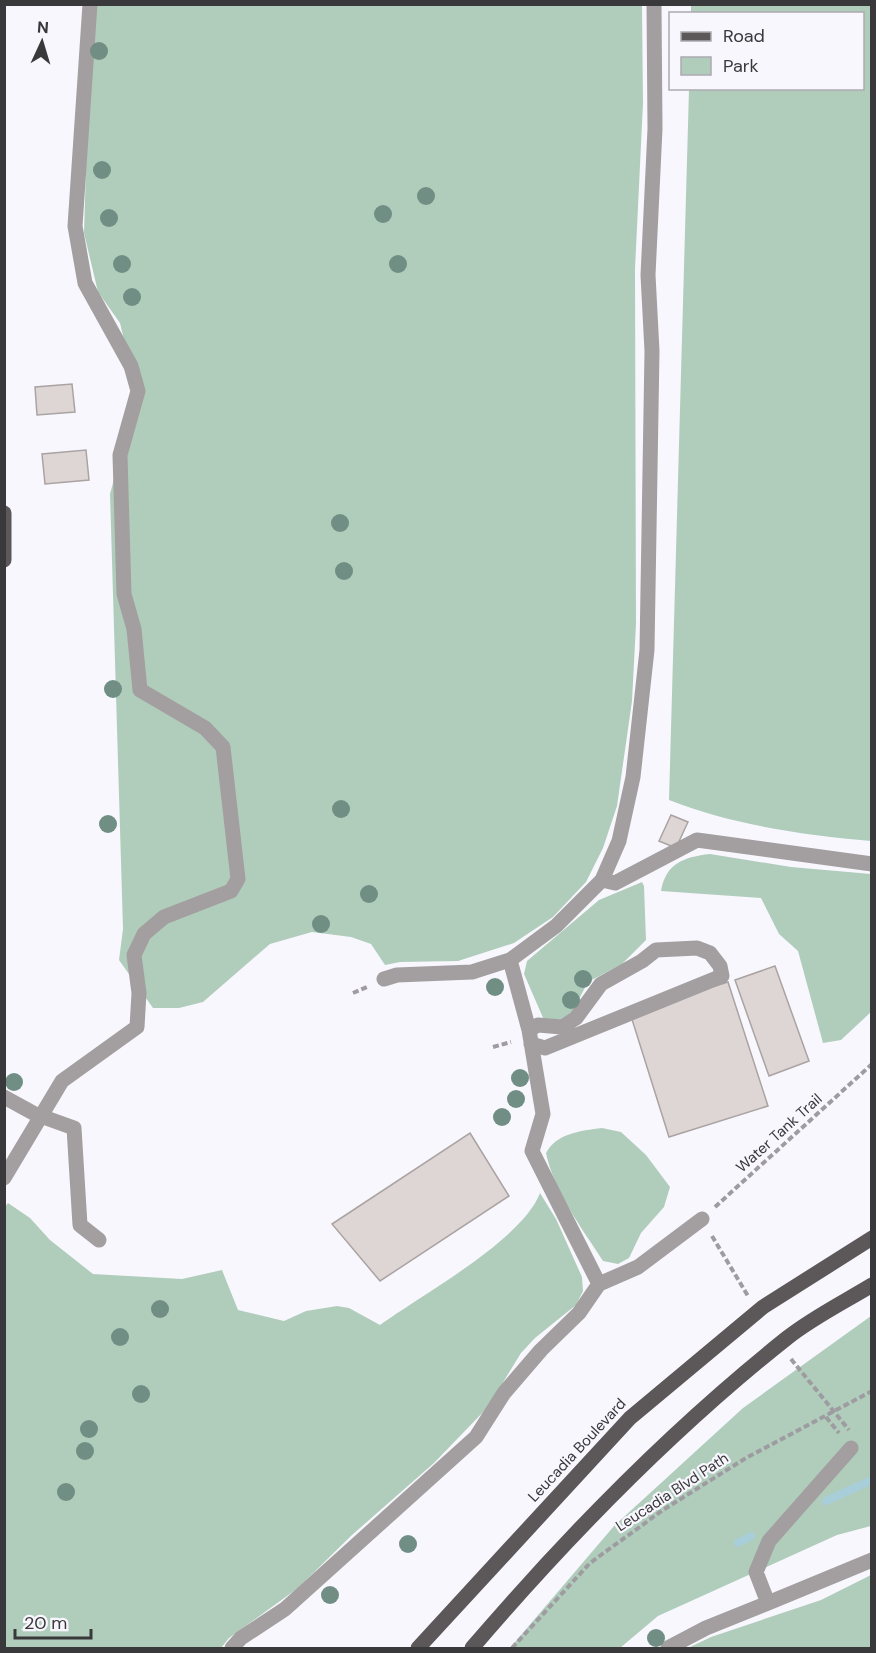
<svg xmlns="http://www.w3.org/2000/svg" width="876" height="1653" viewBox="0 0 876 1653" font-family="'DM Sans',sans-serif">
<rect width="100%" height="100%" fill="#f9f7fe"/>
<path fill="#b0cdbc" d="M91 5H642L643 103 635 269 636 624 632 701 617 806 603 848 586 882 553 917 514 943 458 961 400 962 385 965 371 944 351 937 312 932 270 944 203 1002 179 1008H153L119 960 123 929 110 494 137 394 120 323 98 292 84 233Z
M691 5H871V841C804 835 732 825 669 800L689 89 862 88V14L691 13Z
M710 854 791 867 871 874V1012L841 1040 823 1043 798 951 779 934 761 898 661 891C666 863 684 857 710 854Z
M642 882 644 886 646 940 622 964 588 982 572 1012 557 1021 544 1020 524 974 527 961 599 900Z
M602 1128 621 1132 646 1155 670 1187 664 1207 641 1233 629 1258 618 1264 603 1261C582 1228 554 1192 546 1153 557 1133 580 1131 602 1128Z
M540 1193 556 1219 582 1277 583 1291 576 1305 535 1338 521 1353 488 1407 434 1463 352 1535 298 1588 229 1638 221 1648H5L4 1208 8 1203 30 1218 50 1240 93 1274 182 1279 222 1270 238 1310 284 1321 306 1311 337 1306 349 1308 380 1325C423 1294 522 1240 540 1193Z
M871 1316V1526L837 1535 658 1616 620 1648H510L614 1526 743 1408Z
M871 1575V1648H688L711 1637 821 1600Z"/>
<g fill="none" stroke-linecap="round" stroke-linejoin="round">
<path stroke="#a8ced9" stroke-width="8" d="M826 1501 872 1480
M738 1543 751 1536"/>
</g>
<path fill="#ddd6d4" stroke="#aaa3a2" stroke-width="1.5" d="M72 384 75 412 37 415 35 387Z
M86 450 89 480 45 484 42 454Z
M671 815 688 822 676 848 659 841Z
M775 966 809 1061 769 1076 735 980Z
M728 982 768 1106 669 1137 630 1013Z
M470 1133 509 1196 380 1281 332 1224Z"/>
<g fill="none" stroke-linecap="round" stroke-linejoin="round">
<path stroke="#9e9ca1" stroke-width="4" stroke-dasharray="6 3" stroke-linecap="butt" d="M353 993 367 987
M493 1047 511 1042
M715 1207 872 1064
M712 1236 748 1296
M791 1359 849 1430
M826 1417 839 1433
M512 1648 590 1563 663 1510 746 1458 872 1391"/>
<path stroke="#a39fa0" stroke-width="15" d="M602 880 615 883 697 840 872 864
M510 960 529 1030 543 1114 532 1151 599 1284 638 1267 702 1219
M384 979 397 975 472 972 510 960 556 926 602 880 619 841 633 777 647 650 652 351 648 275 655 129 654 4
M529 1030 538 1025 562 1027 576 1018 601 984 642 961 656 950 697 948 710 953 720 966 722 976 545 1048 531 1044
M4 1097 35 1114 74 1128 80 1225 99 1240
M4 1178 62 1081 137 1027 139 993 134 955 144 934 164 917 231 891 238 879 223 747 205 728 140 690 134 629 124 594 120 455 138 391 131 366 85 283 75 226 90 4
M768 1603 872 1560
M232 1648 241 1638 285 1609 476 1437 504 1393 541 1350 579 1313 599 1284
M668 1648 706 1628 768 1603 756 1572 769 1541 851 1448"/>
<path stroke="#5c5758" stroke-width="15" d="M4 513V560
M418 1648 630 1418 763 1307 872 1238
M472 1648C567 1537 671 1430 787 1338 812 1318 844 1302 872 1285"/>
</g>
<g fill="#708e84">
<circle cx="99" cy="51" r="9"/>
<circle cx="102" cy="170" r="9"/>
<circle cx="426" cy="196" r="9"/>
<circle cx="383" cy="214" r="9"/>
<circle cx="109" cy="218" r="9"/>
<circle cx="122" cy="264" r="9"/>
<circle cx="398" cy="264" r="9"/>
<circle cx="132" cy="297" r="9"/>
<circle cx="340" cy="523" r="9"/>
<circle cx="344" cy="571" r="9"/>
<circle cx="113" cy="689" r="9"/>
<circle cx="341" cy="809" r="9"/>
<circle cx="108" cy="824" r="9"/>
<circle cx="369" cy="894" r="9"/>
<circle cx="321" cy="924" r="9"/>
<circle cx="583" cy="979" r="9"/>
<circle cx="495" cy="987" r="9"/>
<circle cx="571" cy="1000" r="9"/>
<circle cx="520" cy="1078" r="9"/>
<circle cx="14" cy="1082" r="9"/>
<circle cx="516" cy="1099" r="9"/>
<circle cx="502" cy="1117" r="9"/>
<circle cx="160" cy="1309" r="9"/>
<circle cx="120" cy="1337" r="9"/>
<circle cx="141" cy="1394" r="9"/>
<circle cx="89" cy="1429" r="9"/>
<circle cx="85" cy="1451" r="9"/>
<circle cx="66" cy="1492" r="9"/>
<circle cx="408" cy="1544" r="9"/>
<circle cx="330" cy="1595" r="9"/>
<circle cx="656" cy="1638" r="9"/>
</g>
<g text-anchor="middle" dominant-baseline="central" stroke-width="4.5" stroke-linejoin="round" paint-order="stroke">
<g font-size="15" fill="#39383a" stroke="#f9f7fe">
<text transform="translate(779 1133) rotate(-42)">Water Tank Trail</text>
<text transform="translate(577 1450) rotate(-47)">Leucadia Boulevard</text>
<text transform="translate(672 1492) rotate(-33)">Leucadia Blvd Path</text>
</g>
</g>
<rect width="876" height="1653" fill="none" stroke="#39383a" stroke-width="12"/>
<rect x="669" y="12" width="195" height="78" fill="#f9f7fe" stroke="#acabb0" stroke-width="1.5"/>
<rect x="681" y="32" width="30" height="9" fill="#5c5758" stroke="#acabb0" stroke-width="1.5"/>
<text x="723" y="42" font-size="18" fill="#39383a">Road</text>
<rect x="681" y="57" width="30" height="18" fill="#b0cdbc" stroke="#acabb0" stroke-width="1.5"/>
<text x="723" y="72" font-size="18" fill="#39383a">Park</text>
<g transform="translate(42 42) rotate(4)" stroke="#f9f7fe" stroke-width="4.5" paint-order="stroke">
<path d="M0-4.5L10 22L0 15L-10 22Z" fill="#39383a"/>
<text y="-9" font-size="16" font-weight="bold" text-anchor="middle" fill="#39383a">N</text>
</g>
<path d="M15 1629v9h76v-9" fill="none" stroke="#39383a" stroke-width="3"/>
<text x="24" y="1629" font-size="18" fill="#39383a" stroke="#f9f7fe" stroke-width="4.5" paint-order="stroke">20 m</text>
</svg>
